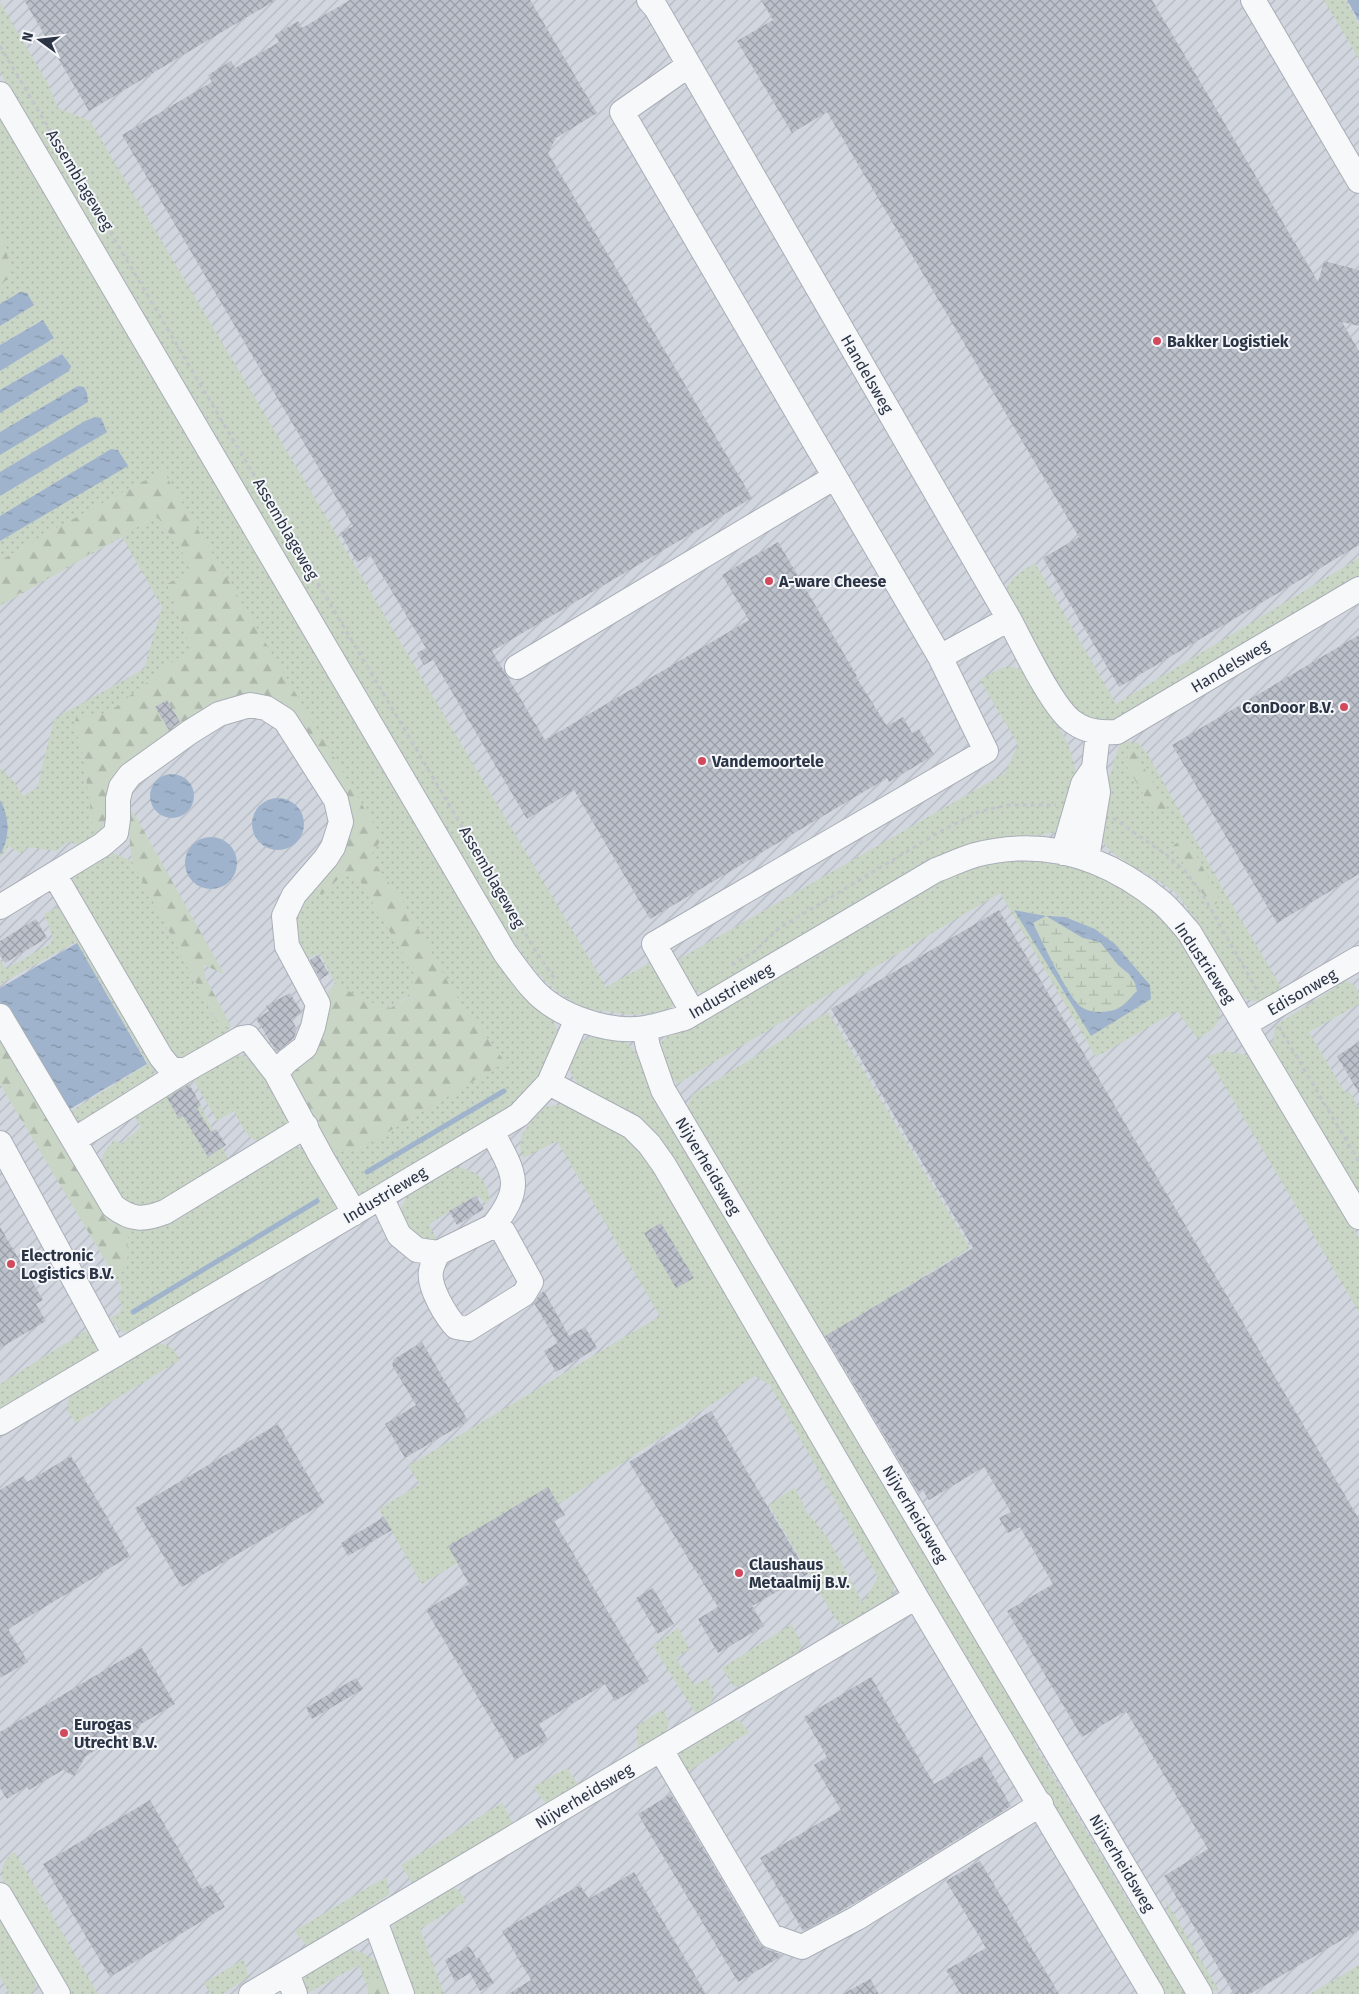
<svg xmlns="http://www.w3.org/2000/svg" width="1359" height="1994" viewBox="0 0 1359 1994" font-family="'Fira Sans',sans-serif">
<defs>
<pattern id="industrial-furrows" width="10" height="10" patternUnits="userSpaceOnUse" patternTransform="scale(1.25)"><rect width="10" height="10" fill="#d2d6de"/><path d="M-1 1l2-2M0 10L10 0M9 11l2-2" fill="none" stroke="#b4b8c0"/></pattern>
<pattern id="grass-dots" width="8" height="8" patternUnits="userSpaceOnUse" patternTransform="scale(1.25)"><rect width="8" height="8" fill="#c9d6c5"/><path d="M2 2h.1M6 6h.1" fill="none" stroke="#adb8ab" stroke-width="1.8" stroke-linecap="round"/></pattern>
<pattern id="forest-firs" width="22" height="20" patternUnits="userSpaceOnUse" patternTransform="scale(1.25)"><rect width="22" height="20" fill="#c9d6c5"/><path d="M5 1l3.5 6h-7zM16 11l3.5 6h-7z" fill="#adb8ab"/></pattern>
<pattern id="wetland-marsh" width="20" height="14" patternUnits="userSpaceOnUse" patternTransform="scale(1.25)"><rect width="20" height="14" fill="#c9d6c5"/><path d="M1 5h8M5 5V1M11 12h8M15 12V8" fill="none" stroke="#adb8ab"/></pattern>
<pattern id="water-ripples" width="26" height="14" patternUnits="userSpaceOnUse" patternTransform="scale(1.25)"><rect width="26" height="14" fill="#9fb4cc"/><path d="M2 4q2-2 4 0t4 0M15 11q2-2 4 0t4 0" fill="none" stroke="#8293a7"/></pattern>
<pattern id="building-cross-hatch" width="8" height="8" patternUnits="userSpaceOnUse" patternTransform="scale(1.25)"><rect width="8" height="8" fill="#bbc0ca"/><path d="M0 0l8 8M0 8l8-8" fill="none" stroke="#989da6"/></pattern>
</defs>
<rect width="100%" height="100%" fill="#e4e7ec"/>
<path fill="url(#industrial-furrows)" d="M0 0H1353L1359 11V1994H0Z"/>
<path fill="url(#grass-dots)" fill-rule="evenodd" d="M1324 0H1345L1359 24V59Z
M0 2 48 84 58 108 90 121 606 987 655 960 677 1003C660 1015 637 1016 618 1013 607 1011 594 1011 584 1007 536 987 512 938 486 897L0 72Z
M0 115 553 1019C554 1023 557 1029 557 1034 556 1057 531 1090 516 1105L364 1195C344 1194 340 1167 334 1152L358 1150 505 1062 454 993 405 905 370 857 381 838 163 471 47 533 0 561V541L127 465 111 449 0 516V496L107 432 95 417 86 421 0 472V455L87 402 78 386 0 432V413L69 371 71 366 61 354 0 390V371L54 338 42 320 0 345V326L34 305 20 292 0 304V284L10 278V264L3 241 0 240Z
M157 516 194 569 167 584 191 648 108 713 76 718 74 727 82 749 94 834 93 842 81 847 69 841 56 851 28 847 21 854 9 846 0 858V768L14 782 23 796 37 788 54 719 144 669 162 607 122 537 0 606V604Z
M1359 558V579L1126 717C1099 726 1093 725 1071 706L1005 595C1008 578 1021 572 1035 563L1116 704Z
M1010 666 1028 673 1068 744 1077 775 1058 832 968 845 737 976 700 993C687 985 683 973 679 959L1005 773 1018 744 980 680 999 669Z
M1125 741 1138 743 1147 753 1228 898 1284 992C1271 998 1259 1006 1245 998 1232 991 1226 973 1219 961 1209 941 1189 905 1173 891 1155 875 1112 860 1102 840 1094 823 1113 762 1120 744ZM1181 839 1193 876 1172 848Z
M113 853 132 861 220 1029 231 1026 223 1038 186 1060 174 1058 71 883 75 873Z
M1001 860C1031 860 1066 862 1095 874 1120 884 1152 905 1170 925 1185 942 1225 996 1219 1018 1216 1029 1207 1033 1198 1039L1177 1011 1096 1057 1000 893 677 1084C667 1069 658 1060 662 1041L671 1034 691 1027 928 885 964 868Z
M342 874 359 879 415 975 408 996 391 1008 366 1001 335 983 320 953 302 961 293 941 296 906 303 894Z
M60 906 154 1062V1072L151 1080 85 1120H73L65 1115 148 1064 76 942 0 984V960L6 969 50 944 53 937 44 914Z
M1345 981C1358 985 1359 990 1359 1004L1309 1032 1345 1093 1349 1091 1359 1108V1197L1272 1047 1275 1026Z
M828 1012 970 1248 820 1340 689 1118 688 1106 692 1095Z
M592 1037 623 1039 633 1049 659 1093 652 1098 902 1508 903 1515 974 1637 980 1638 1035 1735 1034 1744 1134 1911 1144 1913 1190 1994H1165L891 1528 654 1132C648 1127 642 1122 636 1118 617 1106 563 1089 570 1060 573 1045 579 1043 592 1037Z
M1226 1051 1246 1055 1267 1078 1359 1238V1312L1207 1056Z
M239 1054 257 1063 286 1110 288 1120 283 1131C277 1134 271 1139 264 1141 249 1145 240 1122 234 1111L217 1121 192 1077 226 1055Z
M188 1082 231 1164 150 1213 125 1208 102 1170 103 1154 114 1140 121 1144 141 1127 131 1111Z
M558 1105H567L630 1140 649 1160 896 1578 893 1594 878 1608 843 1625 836 1620 769 1505 795 1487 806 1511 827 1537 863 1603 878 1577 770 1385 755 1376 573 1495 422 1584 379 1509 420 1484 408 1466 660 1316 557 1141 523 1158 520 1146 522 1134 535 1117 545 1107Z
M298 1147 308 1154 336 1201 335 1213 129 1333 121 1331 110 1318 119 1313 122 1306 118 1299 122 1288 115 1277 127 1268 128 1224 285 1148Z
M455 1166C478 1173 483 1174 490 1198L487 1204 477 1195 429 1224 438 1242 414 1239 399 1213 407 1196Z
M92 1327 100 1345 97 1354 0 1411V1384Z
M159 1343 173 1348 180 1360 76 1423 67 1410 69 1397Z
M792 1624 802 1646 794 1658 744 1686H733L722 1668Z
M678 1628 690 1649 675 1658 695 1685 707 1678 714 1693 711 1704 696 1714 653 1646Z
M663 1709 669 1722 665 1735 644 1748H638L637 1726Z
M730 1720 740 1721 749 1732 684 1774 675 1759 678 1751Z
M567 1768 579 1786 549 1807 533 1787Z
M502 1803 514 1825 414 1886 401 1865Z
M15 1852 98 1994H68L3 1883C0 1870 3 1859 15 1852Z
M386 1877 390 1894 307 1946 294 1931Z
M452 1887 458 1890 466 1901 420 1929 444 1994H410L391 1931 395 1921Z
M1165 1899 1219 1991 1205 1989 1173 1931Z
M0 1914 35 1976 36 1987 32 1994H10L0 1977Z
M341 1949C363 1949 374 1957 386 1975L366 1984 359 1965 306 1994 301 1984 302 1973Z
M244 1959 248 1977 223 1994H211L204 1983Z
M1359 1965V1993L1356 1994H1310Z"/>
<path fill="url(#forest-firs)" d="M0 240 3 241 10 265V278L0 284Z
M163 471 382 838 370 857 405 905 454 993 505 1062 358 1150 334 1152 322 1146 289 1081 323 998 335 983 366 1001 391 1008 407 998 415 975 359 879 342 875 322 895 312 888 351 826 285 717 206 715 137 754 115 783 101 834H94L82 749 74 727 76 717 108 713 191 648 167 584 194 569 157 516 0 604V561L47 533Z
M1132 748 1155 786 1167 809 1156 816 1125 763Z
M126 805 136 817 224 974 204 965 205 977 231 1026 221 1030 132 861Z
M1181 839 1190 843 1220 901 1211 907 1193 876 1172 847Z
M0 1029 128 1224 127 1268 115 1277 0 1084Z
M386 1975 393 1994H369L366 1984Z"/>
<path fill="url(#wetland-marsh)" d="M1046 916 1083 938 1100 942 1118 965 1129 974 1135 983 1137 991 1119 1009 1101 1012 1089 1011 1080 1006 1071 994 1032 922Z"/>
<path fill="url(#water-ripples)" fill-rule="evenodd" d="M1347 0H1359V21Z
M20 292 27 293 34 305 0 326V304Z
M43 320 54 338 0 371V345Z
M62 354 71 366 69 371 0 413V390Z
M78 386 84 387 87 393 88 402 0 455V432Z
M95 417 101 418 107 432 0 496V472L85 421Z
M111 449 118 450 128 466 0 541V516Z
M150 796a22 22 0 1 1 44 0a22 22 0 1 1-44 0Z
M252 824a26 26 0 1 1 52 0a26 26 0 1 1-52 0Z
M0 800C10 817 10 838 0 855Z
M185 863a26 26 0 1 1 52 0a26 26 0 1 1-52 0Z
M1014 910 1046 916 1065 917 1095 929 1115 944 1150 985 1151 999 1091 1036ZM1046 916 1083 938 1100 942 1118 965 1129 974 1135 983 1137 991C1131 997 1124 1006 1117 1009 1106 1013 1090 1014 1080 1006 1067 995 1042 941 1033 923Z
M77 943 147 1064 65 1112 0 1002V988Z"/>
<g fill="none" stroke-linecap="round" stroke-linejoin="round">
<path stroke="#9fb4cc" stroke-width="5" d="M367 1172 504 1091
M133 1312 317 1201"/>
</g>
<path fill="url(#building-cross-hatch)" d="M24 0H276L89 111Z
M350 0H530L597 113 556 138 548 153 752 498 492 651 545 740 749 620 722 575 778 542 857 676 856 677 887 726 903 717 912 733 919 729 934 755 889 782 887 778 650 919 574 790 527 819 433 660 424 665 417 653 426 648 370 555 357 562 340 533 353 526 122 135 212 82 208 75 231 61 235 68 279 42 275 35 298 21 302 28Z
M761 0H1152L1318 282 1324 261 1359 270V326L1342 322 1359 351V545L1119 687 1043 558 1079 537 827 112 792 133 737 41 773 20Z
M1359 635V874L1277 923 1172 745Z
M167 700 180 722 169 730 155 707Z
M999 910 1359 1519V1930L1250 1994H1234L1164 1876 1208 1849 1126 1711 1082 1737 1007 1611 1053 1584 1020 1527 1008 1533 999 1518 1011 1512 984 1467 929 1500 922 1489 918 1492 825 1336 973 1248 831 1009Z
M36 919 47 938 5 963 0 955V941Z
M318 955 329 974 320 979 310 960Z
M290 993 302 1013 291 1019 297 1029 294 1038 277 1052 256 1019 269 1011 266 1006Z
M1359 1042V1093L1337 1056Z
M189 1084 201 1105 197 1108 211 1132 216 1129 226 1145 208 1157 183 1116 179 1119 167 1098Z
M476 1196 484 1209 457 1225 449 1211Z
M661 1223 694 1278 676 1288 644 1233Z
M0 1227 43 1300 36 1304 46 1321 0 1348Z
M544 1291 569 1336 585 1327 597 1348 556 1372 544 1351 558 1343 534 1303 540 1294Z
M422 1342 468 1421 405 1458 385 1424 416 1405 392 1365 394 1359Z
M711 1411 808 1574 752 1606 764 1626 718 1653 698 1619 718 1607 629 1462Z
M278 1424 324 1503 182 1587 135 1508Z
M71 1456 130 1556 8 1629 28 1662 0 1678V1490L23 1476 27 1482Z
M548 1487 565 1515 554 1521 649 1681 615 1701 605 1684 539 1724 548 1740 515 1760 426 1610 469 1584 448 1546Z
M384 1517 392 1530 348 1556 341 1543Z
M653 1588 674 1624 658 1634 636 1598Z
M142 1648 175 1704 141 1724 130 1743 118 1737 86 1756 74 1776 63 1770 29 1790 27 1786 7 1799 0 1788V1732Z
M871 1677 934 1784 982 1756 1011 1806 855 1903 803 1931 760 1858 841 1810 814 1765 827 1757 804 1717Z
M356 1678 363 1689 312 1719 306 1708Z
M671 1794 759 1943 766 1949 780 1954 782 1956 738 1982 638 1814Z
M150 1800 202 1889 211 1884 225 1907 110 1977 43 1864Z
M980 1861 1059 1994H961L946 1970 986 1948 946 1881Z
M634 1872 706 1994H508L531 1980 502 1931 580 1885 589 1899Z
M469 1946 477 1959 479 1958 494 1983 480 1991 470 1973 455 1982 445 1960Z
M870 1979 879 1994H843Z"/>
<g fill="none" stroke-linecap="round" stroke-linejoin="round">
<defs>
<path id="minor" d="M649 0 656 8 1009 619C1022 643 1053 709 1073 722 1087 732 1101 733 1117 732L1359 589
M1253 0 1359 181
M689 65 622 112 940 657 1009 619
M0 94 505 953C514 965 523 978 533 989 557 1016 609 1034 645 1028 658 1026 672 1021 685 1018L936 870C949 865 962 859 975 855 1044 837 1106 857 1160 901 1171 910 1180 922 1189 932L1359 1217
M517 667 835 477
M1063 853 1083 784 1094 768
M1087 858 1098 792 1094 768 1098 733
M54 874 161 1057 170 1068 184 1071 242 1038 248 1037 276 1073
M0 907 102 845 116 833 118 819V799L121 787 130 775 190 732 219 714 250 705 266 708 285 720 336 800 341 822 333 847 326 858 294 895 284 916 287 946 318 1004 313 1027 305 1047 287 1061 276 1073 322 1158 348 1202 353 1214
M693 1013 654 944 986 751 940 657
M0 1016 113 1206C132 1221 144 1220 165 1212L306 1126
M1245 1024 1359 958
M644 1028 648 1047 663 1090 1200 1994
M549 1083 632 1127 649 1144 664 1165 916 1597 1152 1994
M492 1132C514 1173 525 1186 493 1226
M74 1140 184 1071
M0 1143 115 1355
M381 1197 399 1235 417 1250 438 1253 493 1226 503 1231 531 1282 524 1294 468 1329 456 1327C446 1316 428 1287 431 1271 432 1265 435 1259 438 1253
M0 1423 519 1115 549 1083 577 1019
M661 1750 771 1936 802 1947 857 1918 1041 1804
M0 1895 58 1994
M375 1921 402 1994
M287 1973 295 1994
M251 1994 916 1597"/>
</defs>
<use href="#minor" stroke="#a9aeb7" stroke-width="26"/>
<path stroke="#c2c5cb" stroke-width="3" stroke-dasharray="4 4" stroke-linecap="butt" d="M0 46 535 950 556 981
M1113 818 1168 856 1186 872 1204 897 1259 994
M732 965 755 951 778 929 941 831 978 812 1007 805H1056
M1279 1027 1359 1162"/>
<use href="#minor" stroke="#f7f8fa" stroke-width="24"/>
</g>
<g fill="#d1495b" stroke="#f4f6f9" stroke-width="2">
<circle cx="1157" cy="341" r="5"/>
<circle cx="769" cy="581" r="5"/>
<circle cx="1344" cy="707" r="5"/>
<circle cx="702" cy="761" r="5"/>
<circle cx="11" cy="1264" r="5"/>
<circle cx="739" cy="1573" r="5"/>
<circle cx="64" cy="1733" r="5"/>
</g>
<g text-anchor="middle" dominant-baseline="central" stroke-width="4" stroke-linejoin="round" paint-order="stroke">
<g font-size="16" fill="#2b3445" stroke="#f4f6f9">
<text transform="translate(80 180) rotate(59)">Assemblageweg</text>
<text transform="translate(867 374) rotate(60)">Handelsweg</text>
<text transform="translate(286 529) rotate(60)">Assemblageweg</text>
<text transform="translate(1230 666) rotate(-31)">Handelsweg</text>
<text transform="translate(492 877) rotate(60)">Assemblageweg</text>
<text transform="translate(1205 963) rotate(56)">Industrieweg</text>
<text transform="translate(731 991) rotate(-30)">Industrieweg</text>
<text transform="translate(1302 992) rotate(-30)">Edisonweg</text>
<text transform="translate(708 1166) rotate(59)">Nijverheidsweg</text>
<text transform="translate(385 1195) rotate(-31)">Industrieweg</text>
<text transform="translate(915 1514) rotate(59)">Nijverheidsweg</text>
<text transform="translate(584 1796) rotate(-31)">Nijverheidsweg</text>
<text transform="translate(1122 1863) rotate(59)">Nijverheidsweg</text>
</g>
<g font-size="16" font-weight="bold" fill="#2b3445" stroke="#f4f6f9" text-anchor="start">
<text x="1167" y="341">Bakker Logistiek</text>
<text x="779" y="581">A-ware Cheese</text>
<text x="1334" y="707" text-anchor="end">ConDoor B.V.</text>
<text x="712" y="761">Vandemoortele</text>
<text x="21" y="1255">Electronic<tspan x="21" dy="18">Logistics B.V.</tspan></text>
<text x="749" y="1564">Claushaus<tspan x="749" dy="18">Metaalmij B.V.</tspan></text>
<text x="74" y="1724">Eurogas<tspan x="74" dy="18">Utrecht B.V.</tspan></text>
</g>
</g>
<g transform="translate(40 40) rotate(285)" stroke="#f4f6f9" stroke-width="4" paint-order="stroke">
<path d="M0-4L9 19L0 12L-9 19Z" fill="#2b3445"/>
<text y="-8" font-size="14" font-weight="bold" text-anchor="middle" fill="#2b3445">N</text>
</g>
</svg>
